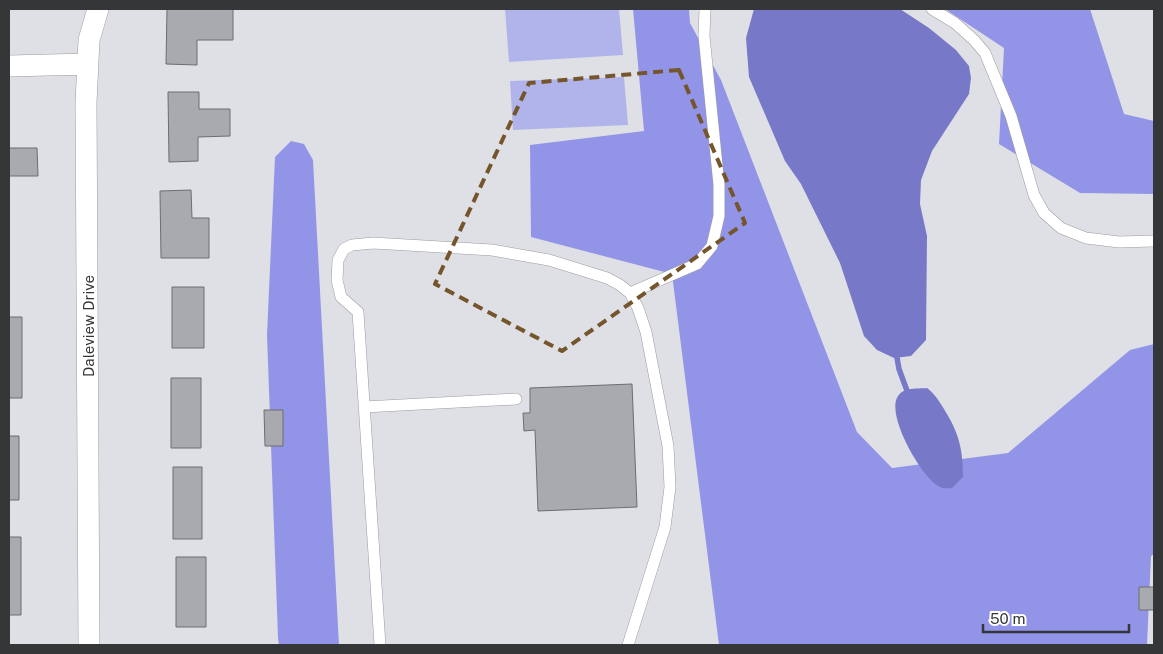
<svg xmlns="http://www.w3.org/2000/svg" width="1163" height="654" viewBox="0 0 1163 654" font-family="'Public Sans',sans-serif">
<rect width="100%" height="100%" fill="#dfe0e5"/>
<path fill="#b0b4ea" d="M505 9H619L623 55 509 62Z
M624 77 628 125 513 130 510 81Z"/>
<path fill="#9295e7" d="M633 9H689L690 23 721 80 857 432 892 468 1008 453 1130 350 1154 344V554L1151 556 1147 645H719L672 274 531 237 530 145 644 131Z
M945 9H1090L1124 114 1154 121V194L1080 193 999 144 1004 48Z
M291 141 304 144 313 160 339 645H279L278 638 267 335 275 157Z"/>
<path fill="#7779c8" d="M754 9H900L929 28 956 50 969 66 971 78 969 94 932 151 921 180 920 204 927 236 926 340 911 356 894 358 877 350 864 336 840 263 801 184 785 161 749 77 746 38Z
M927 388C935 394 939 401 944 409 959 433 963 449 963 477L952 488C948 488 943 489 940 487 922 479 885 414 898 396 904 387 917 389 927 388Z"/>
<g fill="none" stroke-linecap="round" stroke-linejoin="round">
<path stroke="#7779c8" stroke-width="5.5" d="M896 352 899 369 909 396"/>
</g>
<path fill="#a9aaaf" stroke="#6c6d71" d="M167 9H233V40H197V65L166 64Z
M168 92H199V109H230V136L198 137V161L169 162Z
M9 148H37L38 176H9Z
M191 190 192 218H209V258H161L160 191Z
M172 287H204V348H172Z
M9 317H22V398H9Z
M171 378H201V448H171Z
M632 384 637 507 538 511 535 430 524 431 523 413H530V388Z
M264 410H283V446H265Z
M9 436H19V500H9Z
M173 467H202V539H173Z
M9 537H21V615H9Z
M176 557H206V627H176Z
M1139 587H1154V610H1139Z"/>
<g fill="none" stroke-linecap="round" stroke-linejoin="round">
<defs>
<path id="lane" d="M932 9 955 23 974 40 985 53 1011 116 1034 195 1044 213 1061 228 1086 238 1119 242 1154 241
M630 293 697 264 712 246 719 216V185L704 36 705 9
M364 407 516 399
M380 645 358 312 341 297 337 280 338 260 344 249 352 245 373 243 492 250 549 260 607 278 620 285 630 293 638 308 646 332 668 446 670 487 665 527 628 645"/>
<path id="street" d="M9 66 87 64
M89 645 86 103 89 40 98 9"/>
</defs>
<use href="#lane" stroke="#9c9ca1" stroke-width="12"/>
<use href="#street" stroke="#9c9ca1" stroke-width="22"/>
<use href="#lane" stroke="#fff" stroke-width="11"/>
<use href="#street" stroke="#fff" stroke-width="21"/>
</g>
<path fill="none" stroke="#75552b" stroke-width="4" stroke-dasharray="10 6" stroke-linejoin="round" d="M679 70 745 223 562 351 435 284 529 83Z"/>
<g text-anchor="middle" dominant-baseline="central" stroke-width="4" stroke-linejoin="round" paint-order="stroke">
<g font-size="15" fill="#353638" stroke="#fff">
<text transform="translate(88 326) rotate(-90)">Daleview Drive</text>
</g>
</g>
<rect width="1163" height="654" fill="none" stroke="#353638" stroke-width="20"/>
<path d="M983 624v8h146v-8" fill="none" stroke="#353638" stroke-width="2.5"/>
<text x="990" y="624" font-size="15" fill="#353638" stroke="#ffffff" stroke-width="4" paint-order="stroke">50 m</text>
</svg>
